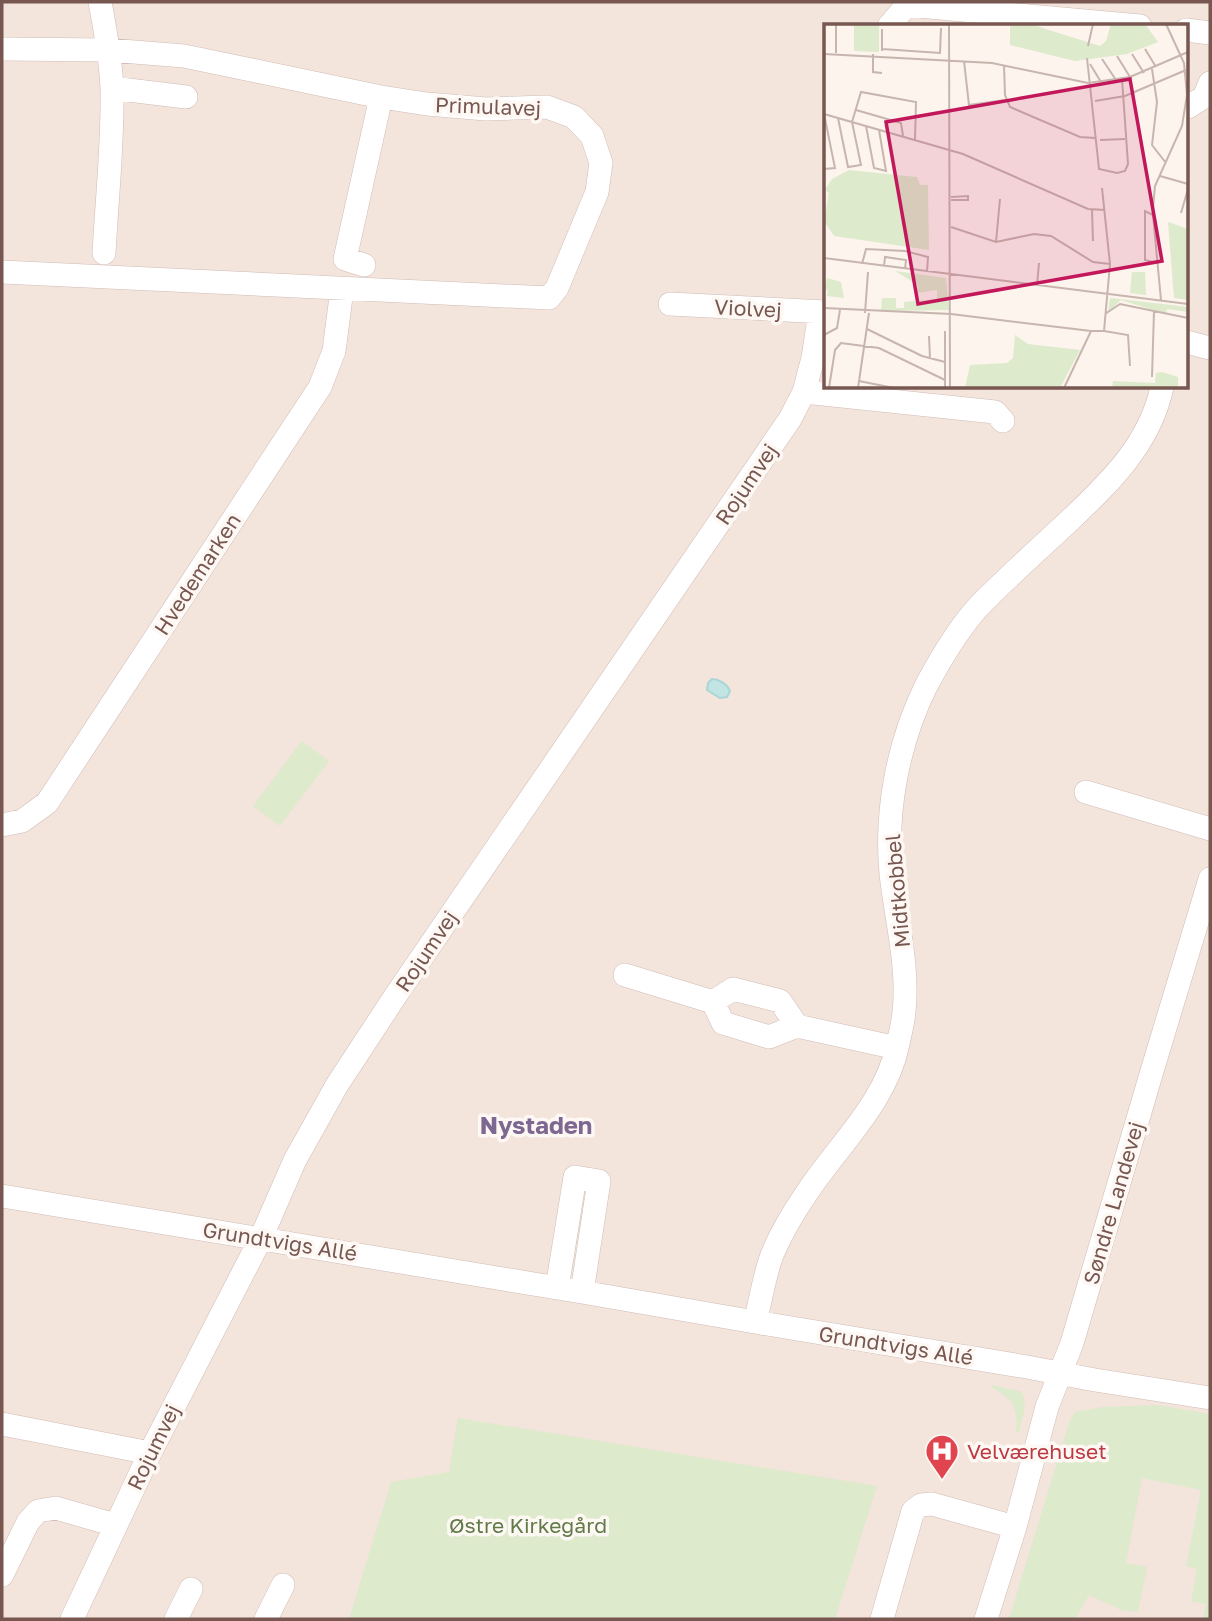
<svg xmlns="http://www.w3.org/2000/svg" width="1212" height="1621" viewBox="0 0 1212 1621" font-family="'Golos Text',sans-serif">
<rect width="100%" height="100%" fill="#fcf4ed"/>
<path fill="#f3e4dc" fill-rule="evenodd" d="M2 2H1210V1619H2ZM825 26H1186V387H825Z"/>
<path fill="#ddeacb" d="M302 741 329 761 280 826 253 806Z
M992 1385 1022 1392C1028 1406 1022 1419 1019 1432H1016C1019 1408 1012 1398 991 1387Z
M1158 1405 1210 1414V1619H1203L1206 1604 1191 1601 1197 1569 1186 1566 1201 1490 1142 1478 1126 1563 1147 1567 1138 1612 1121 1610 1089 1595 1075 1619H1009L1070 1420 1075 1412 1103 1407Z
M458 1418 877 1486 835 1619H349L391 1482 449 1472Z"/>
<path fill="#c2e5e4" stroke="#a9d6d6" stroke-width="2" d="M712 679C719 679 727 684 730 691L727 697 720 698 707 690 708 683Z"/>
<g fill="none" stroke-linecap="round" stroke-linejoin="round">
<defs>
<path id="minor" d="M100 2C105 30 111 59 112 89 113 143 107 198 104 253
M889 26 907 5 1140 26
M1186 30 1210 33
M2 49 109 50 184 56 381 97 427 104 486 109 547 107 574 117 592 136 601 163 597 192 557 288 549 298 2 272
M112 88 186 97
M1186 107H1188L1204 97 1210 83
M364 265 345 259 381 97
M670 304 825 312
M1186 342 1210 348
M804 392 995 412 1003 421
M1086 792 1210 829
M2 825 22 821 47 803 320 387 334 351 342 289
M625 975 713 1002 723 1023 769 1037 797 1026 897 1048
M713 1002 733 989 780 1001 797 1026
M2 1196 582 1292 755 1322 1027 1367 1095 1380 1210 1398
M557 1288 575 1177 599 1181 582 1292
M755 1322C761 1300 764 1276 772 1255 781 1233 793 1213 806 1194 838 1145 886 1103 898 1044 900 1034 903 1023 904 1012 909 967 896 919 891 874 885 811 898 743 926 686 941 658 960 625 983 602 1011 574 1040 548 1069 521 1110 482 1150 444 1162 387
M2 1424 150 1453
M2 1575 28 1522 38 1511 56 1508 115 1525
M72 1619 150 1453 261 1238 295 1160 337 1085 394 998 790 419 804 392 813 358 820 312
M176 1619 191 1589
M266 1619 283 1585
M882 1619 913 1511 921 1505 932 1504 1015 1527
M986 1619 1015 1527 1047 1407 1072 1343 1152 1071 1210 879"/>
</defs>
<use href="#minor" stroke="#d1bcb5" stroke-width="24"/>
<use href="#minor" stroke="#fff" stroke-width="23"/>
</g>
<defs>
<symbol id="hospital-pin" viewBox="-11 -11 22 30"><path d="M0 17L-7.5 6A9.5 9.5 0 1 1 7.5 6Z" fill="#e0444e" stroke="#fef8f4"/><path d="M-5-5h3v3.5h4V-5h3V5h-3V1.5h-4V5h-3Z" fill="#fff"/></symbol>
</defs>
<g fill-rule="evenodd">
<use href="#hospital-pin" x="923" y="1432" width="38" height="52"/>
</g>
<g text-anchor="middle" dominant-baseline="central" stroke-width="7" stroke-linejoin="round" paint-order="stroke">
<g font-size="21" fill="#775750" stroke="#fef8f4">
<text transform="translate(488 106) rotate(2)">Primulavej</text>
<text transform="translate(748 308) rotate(3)">Violvej</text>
<text transform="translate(746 484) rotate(-56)">Rojumvej</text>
<text transform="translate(197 574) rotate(-57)">Hvedemarken</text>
<text transform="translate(897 891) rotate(-95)">Midtkobbel</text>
<text transform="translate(426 951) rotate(-56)">Rojumvej</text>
<text transform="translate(1113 1203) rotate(-74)">Søndre Landevej</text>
<text transform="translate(280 1241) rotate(9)">Grundtvigs Allé</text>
<text transform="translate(896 1345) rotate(9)">Grundtvigs Allé</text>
<text transform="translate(153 1447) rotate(-64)">Rojumvej</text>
</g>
<g font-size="21" fill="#be3a42" stroke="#fef8f4" text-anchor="start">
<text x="967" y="1451">Velværehuset</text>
</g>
<g font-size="21" fill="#607b48" stroke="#fef8f4">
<text x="528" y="1525">Østre Kirkegård</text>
</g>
<g font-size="24" font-weight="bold" fill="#7d6891" stroke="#fef8f4">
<text x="536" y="1124">Nystaden</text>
</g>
</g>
<g transform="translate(824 24)">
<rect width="364" height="364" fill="#fcf4ed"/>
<path d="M30 0H55V28L30 27ZM186 0H206L276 22 282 17 287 0H321L334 18 303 30 251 37 186 21ZM25 146 93 153 96 161H104L105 226 10 212 0 197 5 169 1 166 8 155ZM344 198 364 205V276L350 274ZM71 247 122 254 125 286 57 287 58 274H72V284H80V278L113 275V266L93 269 94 261ZM308 248H321L322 271 306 269ZM3 254 17 258 20 274 3 272 4 264 0 269ZM286 274 364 283V288L343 285 342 290 297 276 284 288ZM191 311 204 320 256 326 236 364H141L146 341 183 339 189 334ZM338 348 354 353V364H288L289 357 331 359 332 349Z" fill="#ddeacb"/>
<path fill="none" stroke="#c7b5ae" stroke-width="2" d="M12 0V29M125 0 126 364M58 5V27M264 22 269 0M58 25 116 29 117 4M321 25 332 43M0 30 168 39 264 59 306 53 364 28M49 30V48L58 49M308 30 320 49M293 32 306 53M263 34 275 145 293 149 301 147 304 140 298 55M278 35 292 56M140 37 145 81 181 76M266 40 277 58M180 41 181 71 186 83 256 113 271 114M328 45 333 78 328 121 342 139M271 77 301 72 362 46M32 86 77 99 79 112M14 94 24 143 37 141 28 98 37 68 92 78 91 116M42 102 50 144 62 147 55 106M276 116 301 115M0 145 11 144 0 90 139 130 264 185 281 186M336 152 364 160M127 173 144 172V176H127M329 184 331 162 358 102 363 71 360 39 342 0M268 186 269 217M357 189 364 165M127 203 172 218 210 210 227 212 269 238 286 240M172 218 176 175M0 234 364 280M333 239 321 236V187L329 191 337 276M38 240 42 225 81 227 104 233 103 248M60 243 61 233 82 236 81 245M213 261 215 239M0 284 127 290 267 307M41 289 44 248M281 290 296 280 364 294M43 305 98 332 121 338M280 307 304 311 306 342M0 311 13 304 16 286M105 312 106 335M328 353 330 287M35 357 70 364M5 364 11 326 17 319 55 324 121 356M34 364 45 289M121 364V307M240 364 267 307H280L286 240 278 164"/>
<path fill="#c2185b" fill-opacity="0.15" stroke="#c2185b" stroke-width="3.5" d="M306 55 338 237 94 280 62 98Z"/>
<rect width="364" height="364" fill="none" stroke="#775750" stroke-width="3.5"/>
</g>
<rect width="1212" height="1621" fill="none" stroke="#775750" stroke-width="7"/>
</svg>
